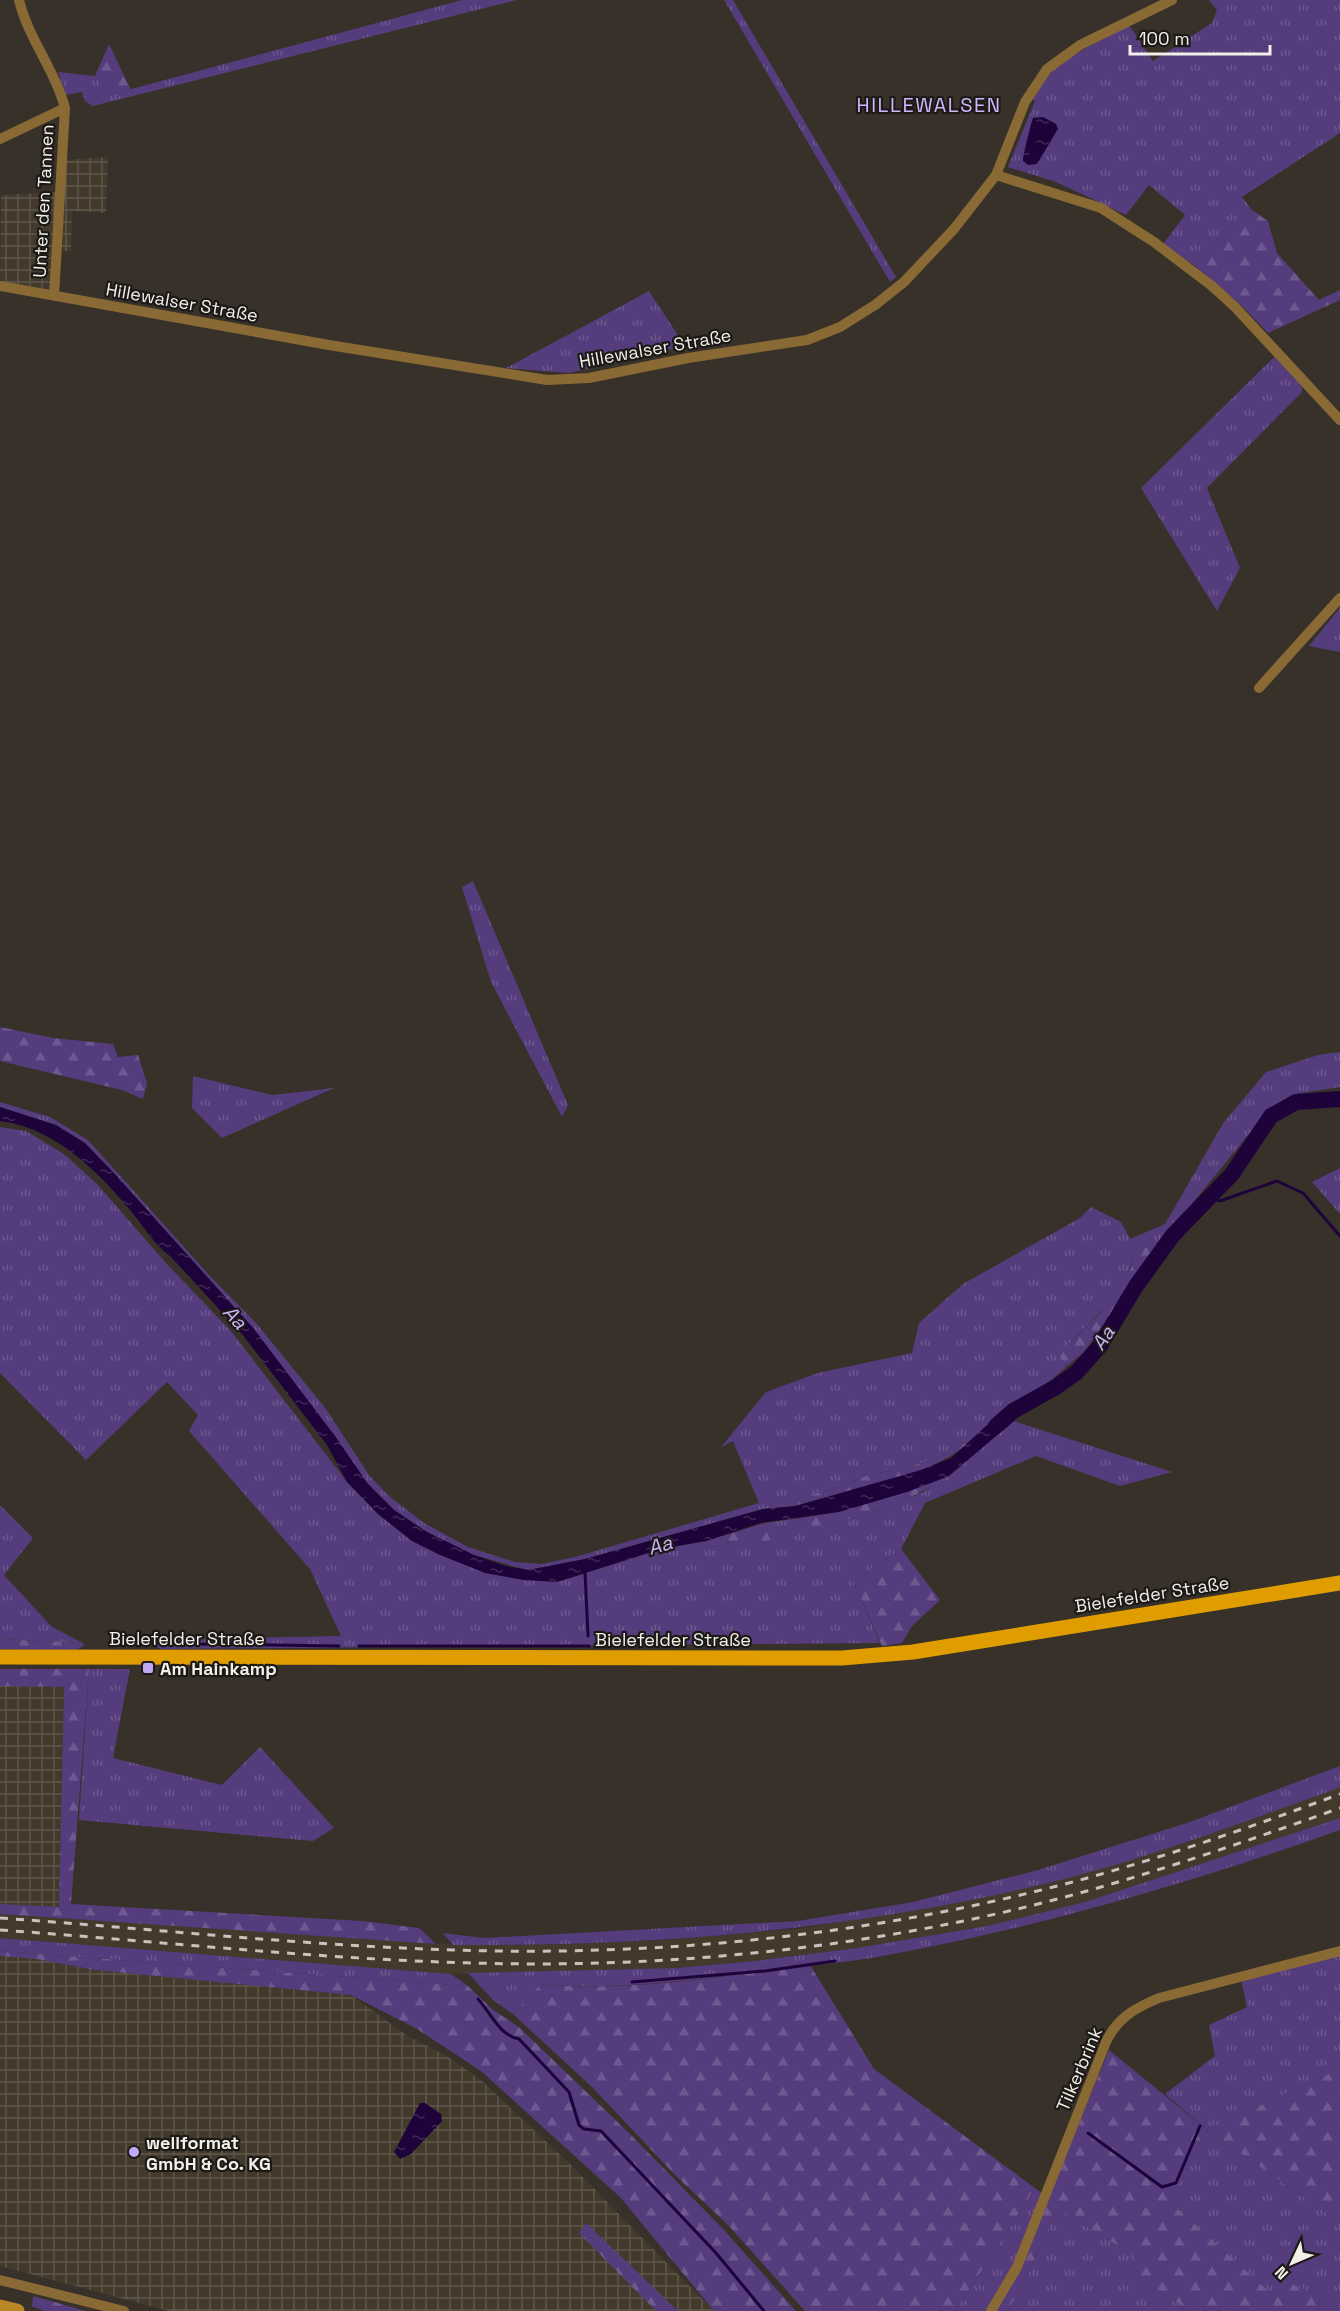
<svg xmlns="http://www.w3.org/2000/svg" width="1340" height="2311" viewBox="0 0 1340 2311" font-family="'Space Grotesk',sans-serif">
<defs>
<pattern id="industrial-grid" width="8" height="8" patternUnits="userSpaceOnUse" patternTransform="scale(1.5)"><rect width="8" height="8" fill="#433a2c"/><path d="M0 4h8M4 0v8" fill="none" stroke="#5f574b"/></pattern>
<pattern id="grass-tufts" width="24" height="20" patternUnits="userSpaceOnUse" patternTransform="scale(1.5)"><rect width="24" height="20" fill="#553c7c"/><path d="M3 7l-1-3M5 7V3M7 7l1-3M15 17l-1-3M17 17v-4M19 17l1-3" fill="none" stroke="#6e588f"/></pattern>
<pattern id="forest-firs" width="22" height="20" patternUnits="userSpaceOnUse" patternTransform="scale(1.5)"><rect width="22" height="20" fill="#553c7c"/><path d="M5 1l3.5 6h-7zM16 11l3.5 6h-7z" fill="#6e588f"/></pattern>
<pattern id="water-ripples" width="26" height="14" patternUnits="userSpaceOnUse" patternTransform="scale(1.5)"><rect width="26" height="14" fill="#1e033a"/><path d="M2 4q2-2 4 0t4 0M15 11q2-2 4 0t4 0" fill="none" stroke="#3f2856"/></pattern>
</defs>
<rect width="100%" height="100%" fill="#373129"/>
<path fill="#433a2c" d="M1340 1787V1818L1085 1902 987 1926 857 1948 755 1961 676 1968 451 1974 0 1938V1914L436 1944 543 1945 669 1940 796 1929 897 1913 1045 1884 1182 1844Z"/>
<path fill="url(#industrial-grid)" d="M108 157 106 213 72 211 71 251H61L65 160Z
M55 192 51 292 0 283 1 195Z
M0 1686 64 1687 59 1908 0 1904Z
M0 1956 37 1959 95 1970 351 1995 408 2036 447 2056 482 2081 566 2160 714 2311H169L0 2266Z"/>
<path fill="url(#grass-tufts)" d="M462 0H517L93 106 85 101 82 92 66 95 58 72 95 76 109 95Z
M724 0H733L896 277 890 282Z
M1209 0H1340V133L1242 197 1252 210 1195 266 1163 244 1185 215 1149 185 1126 215 1056 182 1008 167 1035 101 1031 99 1051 72 1068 58 1129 25 1153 61 1212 23 1217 10Z
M649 291 685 346 569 373 506 368Z
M1276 355 1302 383V392L1207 488 1240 568 1217 611 1141 488Z
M1340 608V652L1309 646Z
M473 881 568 1105 562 1117 491 982 462 887Z
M1340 1052V1087L1296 1094 1271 1107 1160 1243 1135 1250C1127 1295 1086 1323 1058 1356L1067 1366 1050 1381 998 1415 968 1444 959 1443 940 1457 902 1469 872 1474 830 1490 794 1499 795 1506 763 1509 585 1559 528 1570 474 1555 427 1532 394 1510 368 1484 254 1329 85 1143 56 1125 0 1107V1102L50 1117 88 1140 209 1275 257 1324 326 1409 369 1475 389 1496 424 1523 468 1547 515 1562 541 1564 575 1557 759 1503 733 1441 721 1447 766 1392 818 1373 912 1353 919 1323 963 1284 1080 1218 1091 1207 1121 1222 1130 1239 1165 1224 1224 1122 1266 1072 1318 1055Z
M193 1076 272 1095 334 1088 222 1138 192 1108Z
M0 1127 26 1131 64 1154 97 1184 165 1262 231 1331 347 1482 378 1514 412 1541 485 1573 557 1582 661 1549 706 1541 712 1547 746 1540 771 1543 765 1523 800 1518 805 1528 874 1512 924 1492 1014 1421 1172 1472 1120 1486 1036 1456 925 1503 901 1549 853 1581 880 1643 161 1649 143 1640 341 1636 310 1569 189 1431 198 1415 167 1382 86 1460 0 1373Z
M1340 1168V1214L1312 1182Z
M0 1505 33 1538 4 1575 52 1627 83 1643 0 1639Z
M89 1669H130L113 1758 222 1785 260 1747 334 1828 313 1841 79 1820Z
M1340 1766V1787L1325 1793C1232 1826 1140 1861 1044 1884 850 1931 652 1946 453 1945L443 1933 483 1938 798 1921 913 1902 1038 1870 1187 1823Z
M1340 1818V1830C1188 1884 1030 1930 871 1958 835 1964 799 1966 763 1971 690 1980 614 1991 541 1984L513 2014 493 2000 468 1973 676 1968 755 1961 857 1948 987 1926 1085 1902Z
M0 1938 451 1974 468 1986 0 1951Z
M1340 1953V2069L1207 2130 1340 2222V2304L1292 2285 1277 2299 1168 2200 1207 2130 1165 2094 1215 2056 1209 2025 1247 2007 1241 1979Z
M1035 2188 1043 2194 1014 2266 987 2311H955Z
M1057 2208 1130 2253 1140 2281 1191 2311H1007L1024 2283Z"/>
<path fill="url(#forest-firs)" d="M109 44 131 90 109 95 95 76Z
M1252 210 1268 221 1277 253 1319 300 1340 290V300L1268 333 1242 306 1195 266Z
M0 1027 53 1038 113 1044 118 1057 138 1055 147 1083 143 1099 122 1090 0 1061Z
M1160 1243 1084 1352 1067 1366 1058 1356 1055 1348 1068 1345 1100 1313 1131 1268 1135 1250Z
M959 1443 968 1444C922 1480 850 1490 795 1506L794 1499 830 1490 872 1474 902 1469 940 1457Z
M949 1476C906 1504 856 1520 805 1528L800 1518C852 1510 900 1494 949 1476Z
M765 1523 771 1543 760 1555 746 1540 712 1547 706 1541Z
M901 1549 940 1600 912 1626 902 1643 882 1646 853 1581Z
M0 1639 83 1643 84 1646 75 1650 0 1649Z
M0 1669H89L71 1904 362 1921 419 1928 436 1944 0 1914V1904L59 1907 64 1687 0 1686Z
M0 1951 468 1986 492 2009 520 2028 631 2135 724 2230 796 2311H714L621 2198 481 2071 417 2029 351 1995 95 1970 37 1959 0 1956Z
M810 1965 874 2069 1035 2188 955 2311H805L728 2225 677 2177 592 2087 513 2014 541 1984C630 1993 722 1976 810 1965Z
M1109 2050 1207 2130 1340 2069V2222L1207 2130 1168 2200 1276 2298 1291 2284 1340 2304V2311H1191L1140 2281 1130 2253 1057 2208 1024 2283 1007 2311H995L1047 2202Z
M586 2223 678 2311H656L579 2233Z
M33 2296 86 2311H44L32 2306Z"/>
<path fill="url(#water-ripples)" d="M1043 117 1056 124 1058 129 1037 164 1028 165 1023 161C1023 155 1031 123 1033 118Z
M0 1107 56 1125 85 1143 115 1174 254 1329 335 1436 368 1484 394 1510 427 1532 474 1555 506 1566 528 1570 585 1559 763 1509 795 1506 921 1470 951 1458 998 1415 1013 1411 1014 1421 949 1476 907 1492 839 1512 761 1523 706 1541 661 1549 557 1582 524 1580 485 1573 440 1555 412 1541 378 1514 347 1482 327 1445 242 1334 171 1257C155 1245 146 1230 134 1215 100 1173 56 1128 0 1121Z
M420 2103H425L441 2114 442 2121 411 2154 400 2159 394 2152Z"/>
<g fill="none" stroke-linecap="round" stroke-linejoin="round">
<path stroke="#1e033a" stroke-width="3" d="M1209 1198 1220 1201 1277 1181 1303 1193 1340 1236
M585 1572 588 1636
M194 1644 339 1646
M359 1646H589
M632 1982 765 1971 835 1961
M478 1999C490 2012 500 2036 519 2039L569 2092 579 2125 584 2129 601 2131 716 2253 764 2311
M1088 2133 1162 2187 1176 2183 1200 2126"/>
<path stroke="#1e033a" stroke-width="16" d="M996 1426 1013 1411 1056 1387 1077 1372 1100 1346 1136 1286 1173 1235 1232 1174 1271 1116 1296 1102 1340 1099"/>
<path stroke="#896934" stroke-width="10" d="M19 0C28 38 55 70 65 108L54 296
M0 139 65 108
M996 175 1101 208 1154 242 1212 286 1235 307 1340 420
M0 286 329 345 547 380 589 378 688 358 807 340 840 327 875 305 904 282 954 229 996 175 1025 102 1047 69 1080 45 1172 0
M1259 688 1340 598
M0 2280 124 2311
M991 2311 1017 2267 1106 2042C1117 2018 1135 2008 1159 1998L1340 1951"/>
<path stroke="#b98726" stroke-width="15" d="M0 2307 17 2311"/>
<path stroke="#df9d00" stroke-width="15" d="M0 1657 842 1658 913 1652 1340 1583"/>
<path stroke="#c8c3bd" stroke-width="3" stroke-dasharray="8 8" stroke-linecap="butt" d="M0 1918C200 1932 400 1957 601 1950 762 1945 924 1922 1080 1880 1168 1856 1254 1826 1340 1794
M0 1930C199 1944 400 1969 601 1963 764 1958 930 1935 1087 1891 1172 1867 1256 1838 1340 1808"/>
</g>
<g fill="#c2a8f2" stroke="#1c1916" stroke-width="2">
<rect x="142" y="1662" width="12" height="12" rx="3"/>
<circle cx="134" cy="2152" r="6"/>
</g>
<g text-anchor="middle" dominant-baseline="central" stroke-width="4.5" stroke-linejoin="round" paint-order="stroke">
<g font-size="18" fill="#f3efe9" stroke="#1c1916">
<text transform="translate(43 201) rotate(-87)">Unter den Tannen</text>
<text transform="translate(182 302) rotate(10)">Hillewalser Straße</text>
<text transform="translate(655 348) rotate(-10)">Hillewalser Straße</text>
<text transform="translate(1152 1594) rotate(-9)">Bielefelder Straße</text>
<text x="187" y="1638">Bielefelder Straße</text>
<text x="673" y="1639">Bielefelder Straße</text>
<text transform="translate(1079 2069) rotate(-67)">Tilkerbrink</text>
</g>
<g font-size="18" font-weight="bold" fill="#f3efe9" stroke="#1c1916" text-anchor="start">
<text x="160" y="1668">Am Hainkamp</text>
<text x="146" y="2142">wellformat<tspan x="146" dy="21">GmbH &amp; Co. KG</tspan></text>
</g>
<g font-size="20" letter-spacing="1.5" fill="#ceb6fc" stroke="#1c1916">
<text x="929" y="105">HILLEWALSEN</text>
</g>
<g font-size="20" font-style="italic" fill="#cab4f4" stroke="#1c1916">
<text transform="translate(235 1317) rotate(48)">Aa</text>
<text transform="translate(1103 1338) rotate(-56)">Aa</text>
<text transform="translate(660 1545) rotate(-16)">Aa</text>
</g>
</g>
<g transform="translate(1292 2263) rotate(226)" stroke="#1c1916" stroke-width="4.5" paint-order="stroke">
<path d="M0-4.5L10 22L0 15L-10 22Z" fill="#f3efe9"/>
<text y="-9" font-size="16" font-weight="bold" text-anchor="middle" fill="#f3efe9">N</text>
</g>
<path d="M1130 45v9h140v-9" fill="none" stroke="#f3efe9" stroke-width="3"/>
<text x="1139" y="45" font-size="18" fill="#f3efe9" stroke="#1c1916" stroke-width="4.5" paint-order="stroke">100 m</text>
</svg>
